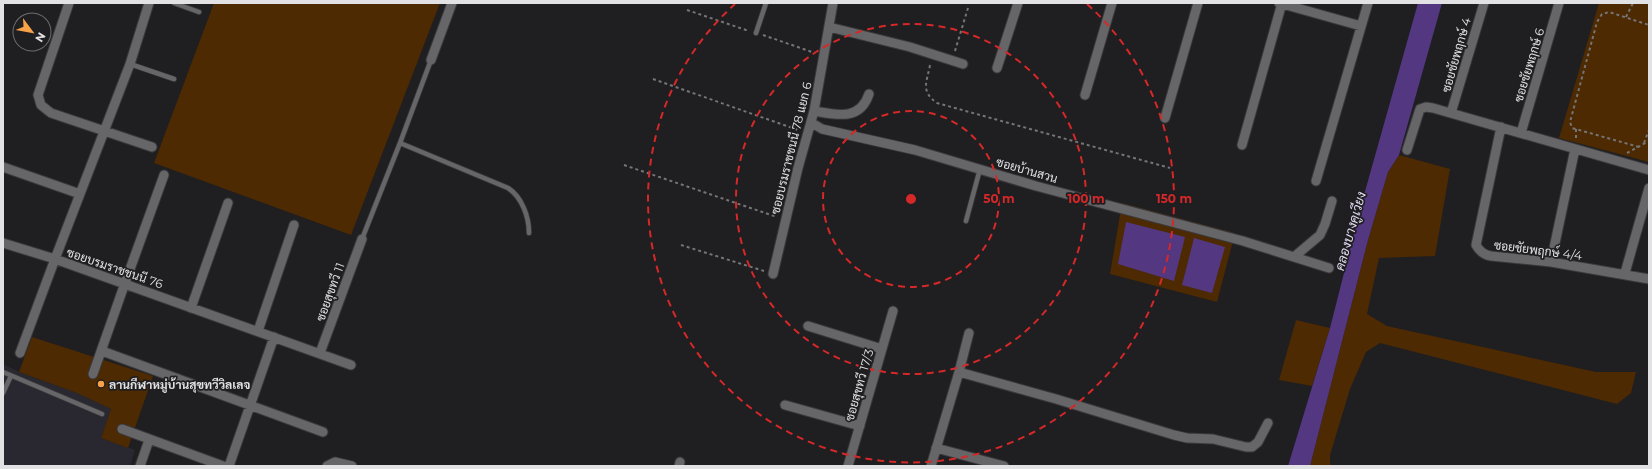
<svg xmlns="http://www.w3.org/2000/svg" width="1652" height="469" viewBox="0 0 1652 469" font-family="Montserrat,Sarabun,sans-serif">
<rect width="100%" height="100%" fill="#1f1e21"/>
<path fill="#29272f" d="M3 364 19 372 77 393 111 409 101 438 135 450 130 466H3Z"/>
<path fill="#4d2a01" d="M214 3H440L351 235 154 163Z
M1599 3 1649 4V162L1559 138Z
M1399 155 1450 169 1435 256 1379 258 1367 314 1387 326 1596 372H1636L1631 393 1617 404 1380 343 1366 352 1350 389 1330 455V466H1310L1368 240 1388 172Z
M1122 203 1235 233 1217 302 1110 274Z
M1296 320 1330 328 1312 386 1279 380Z
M32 337 153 376 128 448 101 438 111 409 77 393 19 372Z"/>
<path fill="#533780" d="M1418 3H1442L1399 155 1388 172 1368 240 1310 466H1288L1330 328 1362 202Z
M1126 222 1185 237 1174 281 1118 264Z
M1194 238 1225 247 1212 293 1182 285Z"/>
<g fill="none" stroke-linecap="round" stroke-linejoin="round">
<defs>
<path id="lane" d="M174 3 199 12
M756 33 766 3
M130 64 174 79
M400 143 508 188C522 197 529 217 529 233
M966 221 980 169
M362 239 400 143 431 60
M3 372 102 414
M3 393 11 376"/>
<path id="street" d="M69 3 38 95 41 105 51 113 152 147
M149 3 130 64 55 259 351 365
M1279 3 1361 26
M829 27 910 47 963 64
M431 60 452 3
M997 68 1018 3
M1085 95 1112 3
M814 111C837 115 860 121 869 94
M1451 113 1484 3
M1165 118 1198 3
M812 123 822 129 915 150 1036 186 1243 241 1329 268
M1501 127 1476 245C1480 252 1484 255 1491 256L1551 262 1649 279
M1521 133 1559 3
M1242 145 1282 3
M1407 150 1420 109 1426 107 1433 108 1649 170
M3 167 80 194
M1316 181 1368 3
M3 243 55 259 20 353
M1294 257 1320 235 1325 224 1332 201
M1551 262 1575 149
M1625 273 1649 188
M773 274 798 168 814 111 833 3
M191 308 228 203
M808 326 882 349
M258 331 294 225
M102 351 323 432
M320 353 362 239
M959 372 1056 399 1174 435 1187 438 1213 439 1246 447H1252L1258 442 1268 423
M93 374 125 283 164 175
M785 405 860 426
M122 429 223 466
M936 448 1004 466
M140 466 149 440
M229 466 274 337
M327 466 335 462 352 466
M679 466 680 462
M848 466 893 311
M931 466 959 372 969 333"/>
</defs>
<use href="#lane" stroke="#39383b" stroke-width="6"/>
<use href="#street" stroke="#39383b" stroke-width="11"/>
<path stroke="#757577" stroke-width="2" stroke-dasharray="3 3" stroke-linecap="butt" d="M687 10 749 31
M1626 17 1633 3
M763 35 815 53
M955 51 968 8
M930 65C927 82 920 91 937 103L1170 168
M653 79 798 130
M1576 138V129
M1644 143 1649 130
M1639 147 1572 128 1570 122 1597 22 1602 14 1609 12 1649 25
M1627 153 1649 141
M624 165 777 217
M681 245 764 271"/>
<use href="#lane" stroke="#666568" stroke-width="4.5"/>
<use href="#street" stroke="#666568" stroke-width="9"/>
</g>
<g fill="none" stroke="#d62828" stroke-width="2" stroke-dasharray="7 5">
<circle cx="911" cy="199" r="88"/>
<circle cx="911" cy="199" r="175"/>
<path d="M1087 4A263 263 0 1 1 735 4"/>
</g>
<circle fill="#f7a149" stroke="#1f1e21" stroke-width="1.5" cx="101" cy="384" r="4"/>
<g text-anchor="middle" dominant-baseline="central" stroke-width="3.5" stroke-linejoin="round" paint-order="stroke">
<g font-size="12" fill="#e2e2e4" stroke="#1f1e21">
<text transform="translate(1456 55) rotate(-74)">ซอยชัยพฤกษ์ 4</text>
<text transform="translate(1529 65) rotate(-73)">ซอยชัยพฤกษ์ 6</text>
<text transform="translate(791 148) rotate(-76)">ซอยบรมราชชนนี 78 แยก 6</text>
<text transform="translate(1027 170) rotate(16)">ซอยบ้านสวน</text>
<text transform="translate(1538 250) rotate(7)">ซอยชัยพฤกษ์ 4/4</text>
<text transform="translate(115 268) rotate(19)">ซอยบรมราชชนนี 76</text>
<text transform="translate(330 292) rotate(-70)">ซอยสุขทวี 11</text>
<text transform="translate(859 385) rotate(-74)">ซอยสุขทวี 17/3</text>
</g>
<g font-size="12" font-weight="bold" fill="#e2e2e4" stroke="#1f1e21" text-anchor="start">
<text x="109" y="384">ลานกีฬาหมู่บ้านสุขทวีวิลเลจ</text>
</g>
<g font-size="13" font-style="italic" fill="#e1dcf1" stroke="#1f1e21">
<text transform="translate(1350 231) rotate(-74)">คลองบางคูเวียง</text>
</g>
</g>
<circle cx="911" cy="199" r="6" fill="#d62828" stroke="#1f1e21" stroke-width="2"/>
<g font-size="12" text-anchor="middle" font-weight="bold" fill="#d62828" stroke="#1f1e21" stroke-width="3.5" stroke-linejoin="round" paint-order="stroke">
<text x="999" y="203">50 m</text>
<text x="1086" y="203">100 m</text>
<text x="1174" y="203">150 m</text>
</g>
<rect width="1652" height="469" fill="none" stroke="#e2e2e4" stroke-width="8"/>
<g transform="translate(32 32) rotate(122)"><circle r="19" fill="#1f1e21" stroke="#6d6c6f"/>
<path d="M0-3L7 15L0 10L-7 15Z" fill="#f7a149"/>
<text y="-6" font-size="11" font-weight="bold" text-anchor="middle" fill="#e2e2e4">N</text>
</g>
</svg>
